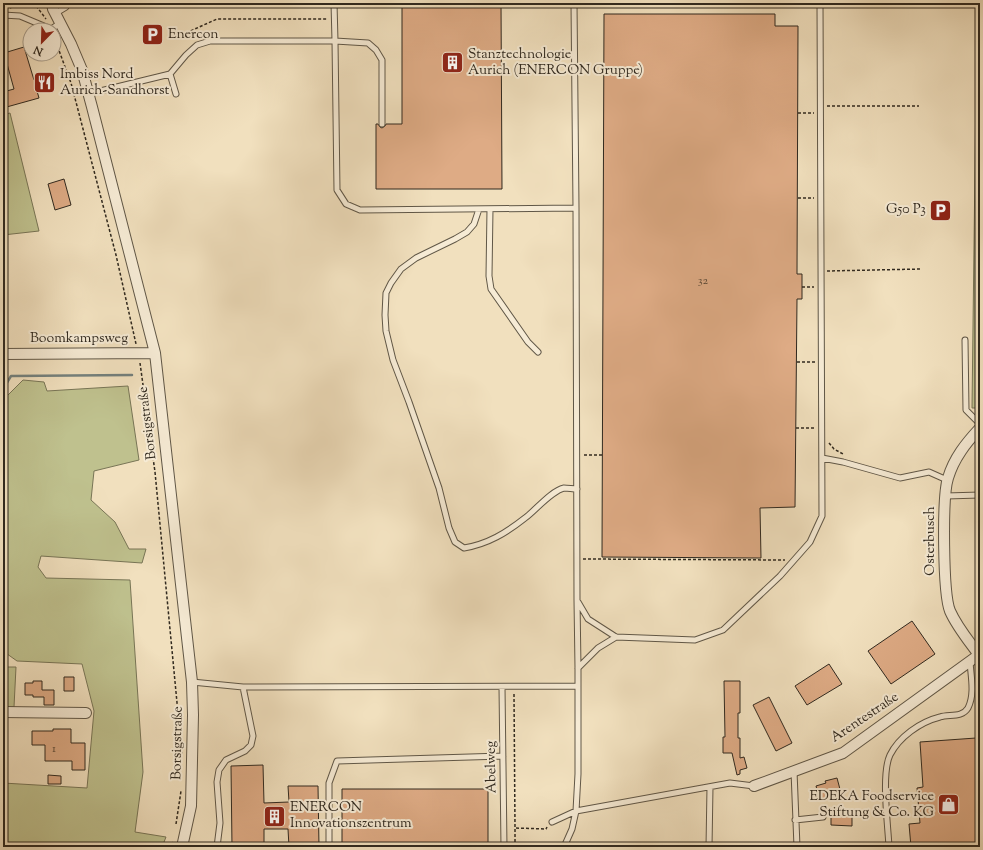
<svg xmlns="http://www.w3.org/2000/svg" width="983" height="850" viewBox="0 0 983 850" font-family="'Sorts Mill Goudy',serif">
<rect width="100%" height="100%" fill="#f1e0be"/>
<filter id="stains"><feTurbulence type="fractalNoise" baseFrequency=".005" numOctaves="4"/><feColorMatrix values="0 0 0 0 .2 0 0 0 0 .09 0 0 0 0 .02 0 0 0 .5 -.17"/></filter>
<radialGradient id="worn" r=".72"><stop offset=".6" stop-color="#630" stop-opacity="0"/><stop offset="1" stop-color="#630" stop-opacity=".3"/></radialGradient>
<path fill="#bfc18e" stroke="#787556" d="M977 3H980V408H972Z
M10 113 39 231 3 235V115Z
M23 380 44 382 47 391 128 386 139 460 94 471 91 500 115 522 129 549H146L142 563 41 556 38 567 46 578 130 580 143 772 135 832 166 837 162 847H3V783L87 788 94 711 82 664 17 661 3 651V400Z
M3 667H16L14 707H3Z"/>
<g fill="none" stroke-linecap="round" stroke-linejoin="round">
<path stroke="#73807d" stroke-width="2.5" d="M3 389 11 376 132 375"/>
</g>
<path fill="#deab85" stroke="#30291f" d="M402 3H501L502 189H376V124H378L380 127 382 128 385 126 386 124H402Z
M604 14H775V26H798L797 274H802V299H797L795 507 760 508 761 558 602 557Z
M24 47 34 80 49 77 51 87 37 91 39 98 3 108V92L14 89 4 53Z
M64 179 71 205 55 210 48 184Z
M912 621 935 654 891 684 868 651Z
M829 664 842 684 807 705 795 686Z
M64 677H74V691H64Z
M33 681H42V690H54V705H44V697H33V695H25V683H33Z
M724 681H740V713H738V738H740V758L744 757 747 768 740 770V774L737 775 732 753H723V737H725Z
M769 697 792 743 776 751 753 705Z
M53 729H71V743H85V770H72V761H45V745H32V731H53Z
M976 738 980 783V847H911L909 824 920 823 917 788 923 787 920 742Z
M263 765 264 803 289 802 288 786H318L319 847H289L288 829H264V847H232L231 766Z
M48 775 61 776V784H48Z
M837 778 841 793 832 796V798L820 801 816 786 826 783 825 781Z
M342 789H488V847H342Z
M831 813H840V816H852V826L831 825Z"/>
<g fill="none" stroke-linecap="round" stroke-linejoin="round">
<defs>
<path id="service" d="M334 3 335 41 368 43 376 50 382 60V124
M56 13 66 7 67 3
M3 15 20 16 51 29 61 23
M170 74 176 94
M88 94 170 74 186 55 197 45 210 41H335L337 190 346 204 360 210 576 208
M479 209 474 224 467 232 455 239 416 258 401 269 391 283 386 293 385 315 386 331 393 360 409 402 439 488 449 528 455 542 464 548C488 544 506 533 525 518 536 510 551 491 564 488 568 488 573 489 577 489
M490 209 489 276 491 289 528 342 538 352
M965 340 966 410 980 424
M822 458 843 462 900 478 929 472 947 480
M946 496 980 495
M578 602 588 619 616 637 695 640 723 630 780 576 810 542 822 516 820 3
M578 668 598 648 616 637
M192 682 243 687 578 686
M502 687 504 847
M794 771 797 847
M795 820 823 817
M552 822 576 811 730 783 754 786
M217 847 220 823 217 782 219 770 226 760 245 751 251 745 253 736 243 687
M329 847V783L337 761 503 756
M564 847 572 829 576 811 578 774V668L577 600 576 208 574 3
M709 847 710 787
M889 847C888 825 881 774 890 755 899 737 920 722 940 717 949 714 962 718 968 708 975 694 971 677 970 662"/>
<path id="minor" d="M52 3 53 9 71 44 82 70 92 107 155 353 192 682 193 715 191 806 182 847
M3 354 155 353
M979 655C969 641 957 627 950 611 943 594 942 497 948 478 954 458 966 443 980 428
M3 712 86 713
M754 786 843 753 980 654"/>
</defs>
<use href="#service" stroke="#605747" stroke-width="7"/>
<use href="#minor" stroke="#605747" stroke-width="12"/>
<path stroke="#30291f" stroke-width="1.5" stroke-dasharray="3 2" stroke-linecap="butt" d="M32 3 37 7 46 19
M10 8 19 3
M54 37 71 83 116 255 136 344
M177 37 217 19H328
M827 106H919
M798 113H814
M798 198H814
M827 271 921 269
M802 287H814
M980 360V410
M797 362H815
M140 363 155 472 182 755
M796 428H814
M829 443 834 449 843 454
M584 455H602
M583 559 785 560
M514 694 515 828
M176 824 181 791
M171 847 173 842
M515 847V828L546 829 547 827"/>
<use href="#service" stroke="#f6ebd5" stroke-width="5"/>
<use href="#minor" stroke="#f6ebd5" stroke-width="10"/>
</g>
<defs>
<symbol id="parking-square" viewBox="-11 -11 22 22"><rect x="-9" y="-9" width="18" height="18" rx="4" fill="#8f2418" stroke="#f6ebd5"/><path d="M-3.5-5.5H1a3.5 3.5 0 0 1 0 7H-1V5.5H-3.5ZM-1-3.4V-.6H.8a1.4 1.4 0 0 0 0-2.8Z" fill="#fff"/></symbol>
<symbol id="building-square" viewBox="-11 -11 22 22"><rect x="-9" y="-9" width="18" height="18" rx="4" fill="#8f2418" stroke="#f6ebd5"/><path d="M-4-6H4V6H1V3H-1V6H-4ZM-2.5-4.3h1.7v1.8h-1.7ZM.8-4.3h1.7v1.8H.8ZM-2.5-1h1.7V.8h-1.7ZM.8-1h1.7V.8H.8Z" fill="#fff"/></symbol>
<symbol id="restaurant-square" viewBox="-11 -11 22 22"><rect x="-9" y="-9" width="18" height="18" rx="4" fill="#8f2418" stroke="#f6ebd5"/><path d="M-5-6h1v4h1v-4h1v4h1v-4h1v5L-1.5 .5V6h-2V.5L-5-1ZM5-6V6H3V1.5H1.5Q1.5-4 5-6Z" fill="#fff"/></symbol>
<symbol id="shop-square" viewBox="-11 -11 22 22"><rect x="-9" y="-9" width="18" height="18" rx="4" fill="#8f2418" stroke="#f6ebd5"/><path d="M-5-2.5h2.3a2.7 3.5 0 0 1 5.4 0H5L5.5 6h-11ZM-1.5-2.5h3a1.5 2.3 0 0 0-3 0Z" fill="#fff"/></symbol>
</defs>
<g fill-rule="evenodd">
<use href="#parking-square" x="140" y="22" width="25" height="25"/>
<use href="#building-square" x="440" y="50" width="25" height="25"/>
<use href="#restaurant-square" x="32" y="70" width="25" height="25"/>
<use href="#parking-square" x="928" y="198" width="25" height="25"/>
<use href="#shop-square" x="936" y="792" width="25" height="25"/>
<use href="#building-square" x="262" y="804" width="25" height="25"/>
</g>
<g text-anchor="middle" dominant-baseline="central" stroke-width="4" stroke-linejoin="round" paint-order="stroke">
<g font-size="12" fill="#5c4a38">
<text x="703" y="281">32</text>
<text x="54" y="749">1</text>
</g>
<g font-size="14" fill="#30291f" stroke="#f6ebd5" text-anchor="start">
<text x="168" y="35">Enercon</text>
<text x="468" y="55">Stanztechnologie<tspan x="468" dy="16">Aurich (ENERCON Gruppe)</tspan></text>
<text x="60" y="75">Imbiss Nord<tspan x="60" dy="16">Aurich-Sandhorst</tspan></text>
<text x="926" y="210" text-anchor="end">G50 P3</text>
<text x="934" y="797" text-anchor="end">EDEKA Foodservice<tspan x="934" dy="16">Stiftung &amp; Co. KG</tspan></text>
<text x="290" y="808">ENERCON<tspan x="290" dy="16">Innovationszentrum</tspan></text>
</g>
<g font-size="14" fill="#30291f" stroke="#f6ebd5">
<text x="79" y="339">Boomkampsweg</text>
<text transform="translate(148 423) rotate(-97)">Borsigstraße</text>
<text transform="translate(931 541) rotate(-90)">Osterbusch</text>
<text transform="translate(865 718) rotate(-34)">Arentestraße</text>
<text transform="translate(178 743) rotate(-89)">Borsigstraße</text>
<text transform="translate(492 767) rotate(-91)">Abelweg</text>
</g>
</g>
<rect width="983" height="850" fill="none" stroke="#f1e0be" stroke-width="16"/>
<rect x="4" y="4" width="975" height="842" fill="none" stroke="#30291f" stroke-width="2"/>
<rect x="8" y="8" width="967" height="834" fill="none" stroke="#30291f"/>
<g transform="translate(42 42) rotate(203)"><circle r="19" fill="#f6ebd5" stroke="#a79d8c"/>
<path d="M0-3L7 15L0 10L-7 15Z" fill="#8f2418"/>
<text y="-6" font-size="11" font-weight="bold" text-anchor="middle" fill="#30291f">N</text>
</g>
<rect width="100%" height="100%" filter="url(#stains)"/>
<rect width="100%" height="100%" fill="url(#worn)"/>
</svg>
